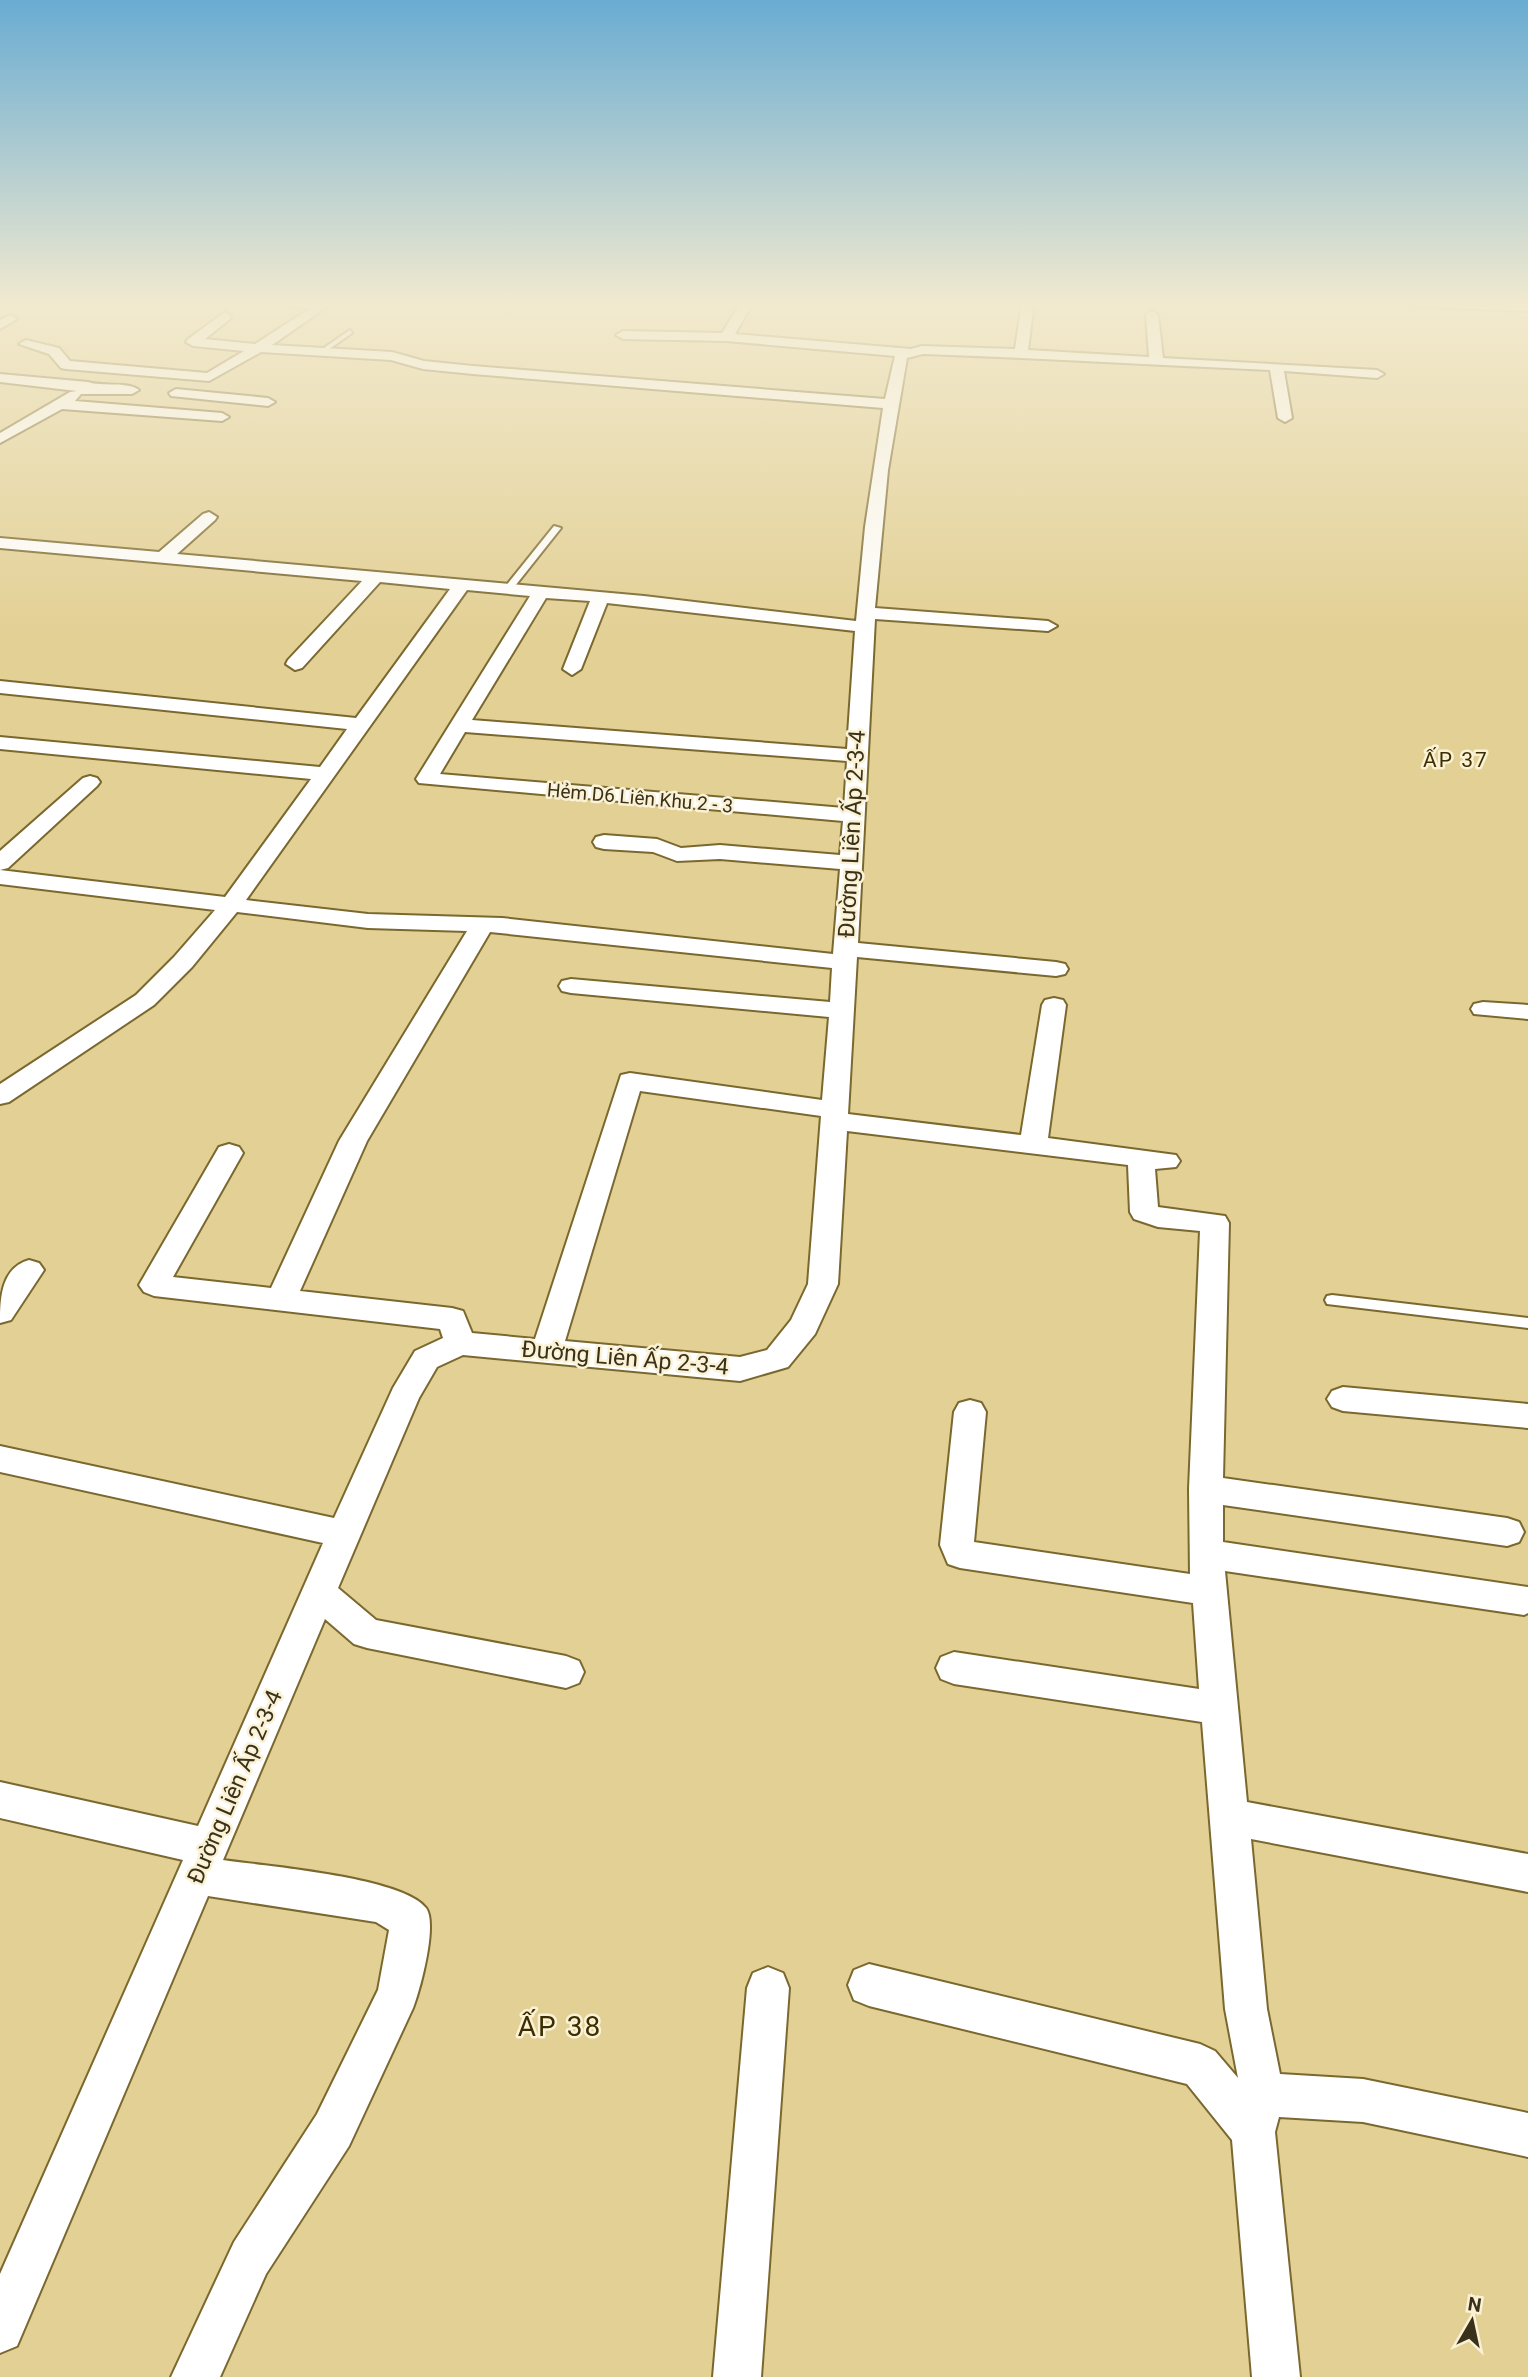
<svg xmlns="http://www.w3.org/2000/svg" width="1528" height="2377" viewBox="0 0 1528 2377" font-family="Roboto,sans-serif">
<rect width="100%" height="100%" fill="#e3d095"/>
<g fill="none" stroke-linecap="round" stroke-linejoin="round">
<defs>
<path id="service" d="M350 330 352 333 325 352H321V350Z
M554 526 561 528 511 591H505V587Z
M1332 1295 1528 1318V1328L1327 1304 1325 1300 1327 1296Z"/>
<path id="minor" d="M281 302H334L272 345 392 352 424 361 473 366 885 399 895 356 726 341 623 339 616 335 623 331 722 333 738 307 734 302H748L751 306 735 334 911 349 922 346 1015 349 1022 302H1034L1028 350 1149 357 1146 315 1152 311 1158 315 1163 358 1377 370 1384 374 1377 378 1284 371 1292 418 1285 422 1278 418 1270 370C1154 365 1038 358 923 354L907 358 888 470 875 608 1048 621 1057 626 1048 631 875 619 858 943 1056 962 1065 964 1068 969 1065 974 1056 976 857 957 848 1114 1021 1135 1042 1005 1045 1000 1054 998 1063 1000 1066 1005 1048 1138 1176 1155 1180 1161 1176 1167 1155 1169 1158 1207 1225 1216 1229 1223 1223 1478 1507 1518 1519 1522 1524 1532 1519 1542 1507 1546 1223 1505V1542L1528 1587V1613L1524 1615 1225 1571 1247 1802 1528 1854V1892L1251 1839 1267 2009 1280 2074 1363 2079 1528 2113V2157L1363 2122 1279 2117 1275 2132 1300 2377H1252L1232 2140 1187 2084 869 2006 854 2000 848 1985 854 1970 869 1964 1200 2044 1215 2051 1238 2078 1225 2009 1202 1722 954 1684 941 1679 936 1668 941 1657 954 1652 1199 1689 1193 1603 960 1568 948 1564 940 1545 954 1412 959 1403 970 1400 981 1403 986 1412 974 1542 1190 1574 1189 1489 1200 1231 1158 1227 1134 1219 1130 1212 1128 1165 847 1131 838 1284 815 1334 788 1367 740 1381 463 1355 437 1367 419 1398 338 1588 376 1620 566 1656 579 1661 584 1672 579 1683 566 1688 367 1648 354 1644 325 1619 223 1860C264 1866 403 1877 426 1908 438 1924 420 1990 413 2008L349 2146 266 2274 220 2377H171L234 2242 317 2114 378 1990 389 1930 376 1922 208 1896 17 2346 0 2353V2274L183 1860 0 1818V1782L198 1826 323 1543 0 1472V1446L334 1518 393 1388 415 1351 443 1338 440 1329 154 1296 144 1292 139 1285 219 1147 229 1144 239 1147 243 1153 173 1277 271 1288 339 1141 467 931 368 928 237 912 192 967 154 1005 9 1102 0 1104V1084L136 995 174 957 215 910 0 884V870L225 897 311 779 0 749V737L320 767 347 729 0 693V681L356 718 450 589 380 582 302 668 295 670 286 664 288 660 362 581 0 548V538L159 552 203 514 209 512 217 517 215 520 177 554 644 596 856 621 865 527 883 408 473 374 423 369 391 360 261 352 209 381 66 369 61 368 49 354 19 344 26 340 59 348 70 361 207 373 244 351 193 346 186 342 188 339 225 312 231 316 230 319 205 339 255 344 311 308 287 306ZM467 590 530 596 416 779 419 783 843 821 840 855 720 845 681 848 657 839 604 835 596 837 593 842 596 847 604 849 653 852 677 861 720 859 840 869 833 954 502 918 368 914 246 900ZM546 598 590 601 563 669 572 675 581 669 607 603 855 631 847 749 472 720ZM465 732 847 761 844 808 440 774ZM490 932 832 968 830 1002 571 979 562 981 559 986 562 991 571 993 829 1017 822 1100 630 1073 621 1075 535 1339 472 1333 463 1311 452 1308 300 1291 367 1141ZM640 1091 821 1116 808 1284 791 1320 767 1350 740 1357 565 1341Z
M1402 302 1528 303V311L1408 306Z
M11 315 17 319 0 329V320Z
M0 374 88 382C102 387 127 381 139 390L132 394H81L75 401 222 413 229 417 222 421 62 409 0 443V433L70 392 77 391 0 382Z
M176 389 268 398 275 402 268 406 171 396 169 393Z
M90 776 97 778 100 782 97 786 8 868 0 870V851L83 778Z
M1483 1002 1528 1005V1019L1474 1014 1471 1009 1474 1004Z
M29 1260 39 1263 44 1270 11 1320 0 1323C0 1298 1 1268 29 1260Z
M1343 1387 1528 1404V1428L1343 1411 1332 1407 1327 1399 1332 1391Z
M768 1967 783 1973 789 1988 761 2377H713L747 1988 753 1973Z"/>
</defs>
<use href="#service" stroke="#7a682f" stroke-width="4"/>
<use href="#minor" stroke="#7a682f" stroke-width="4"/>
<use href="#service" fill="#fff" fill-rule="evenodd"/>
<use href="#minor" fill="#fff" fill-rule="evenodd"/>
</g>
<linearGradient id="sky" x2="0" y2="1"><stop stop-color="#69acd2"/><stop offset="0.48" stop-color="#f2eacf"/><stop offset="1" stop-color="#f2eacf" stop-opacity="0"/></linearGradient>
<rect width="1528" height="635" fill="url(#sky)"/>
<g text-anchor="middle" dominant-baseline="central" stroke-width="5" stroke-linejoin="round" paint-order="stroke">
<g font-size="19" fill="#393119" stroke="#fbf2d5">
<text transform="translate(640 798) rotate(5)">Hẻm D6 Liên Khu 2 - 3</text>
</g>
<g font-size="21" letter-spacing="2" fill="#3b2e00" stroke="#fbf2d5">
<text x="1456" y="760">ẤP 37</text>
</g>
<g font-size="23" fill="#393119" stroke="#fbf2d5">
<text transform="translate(852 834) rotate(-87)">Đường Liên Ấp 2-3-4</text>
<text transform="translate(625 1358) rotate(5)">Đường Liên Ấp 2-3-4</text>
<text transform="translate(235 1787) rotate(-67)">Đường Liên Ấp 2-3-4</text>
</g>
<g font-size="28" letter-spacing="2" fill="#3b2e00" stroke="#fbf2d5">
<text x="560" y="2026">ẤP 38</text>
</g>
</g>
<g transform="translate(1472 2321) rotate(9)" stroke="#fbf2d5" stroke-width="5" paint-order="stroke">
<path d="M0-5L12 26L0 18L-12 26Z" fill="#393119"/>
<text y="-10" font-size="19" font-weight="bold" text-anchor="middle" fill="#393119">N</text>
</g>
</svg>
